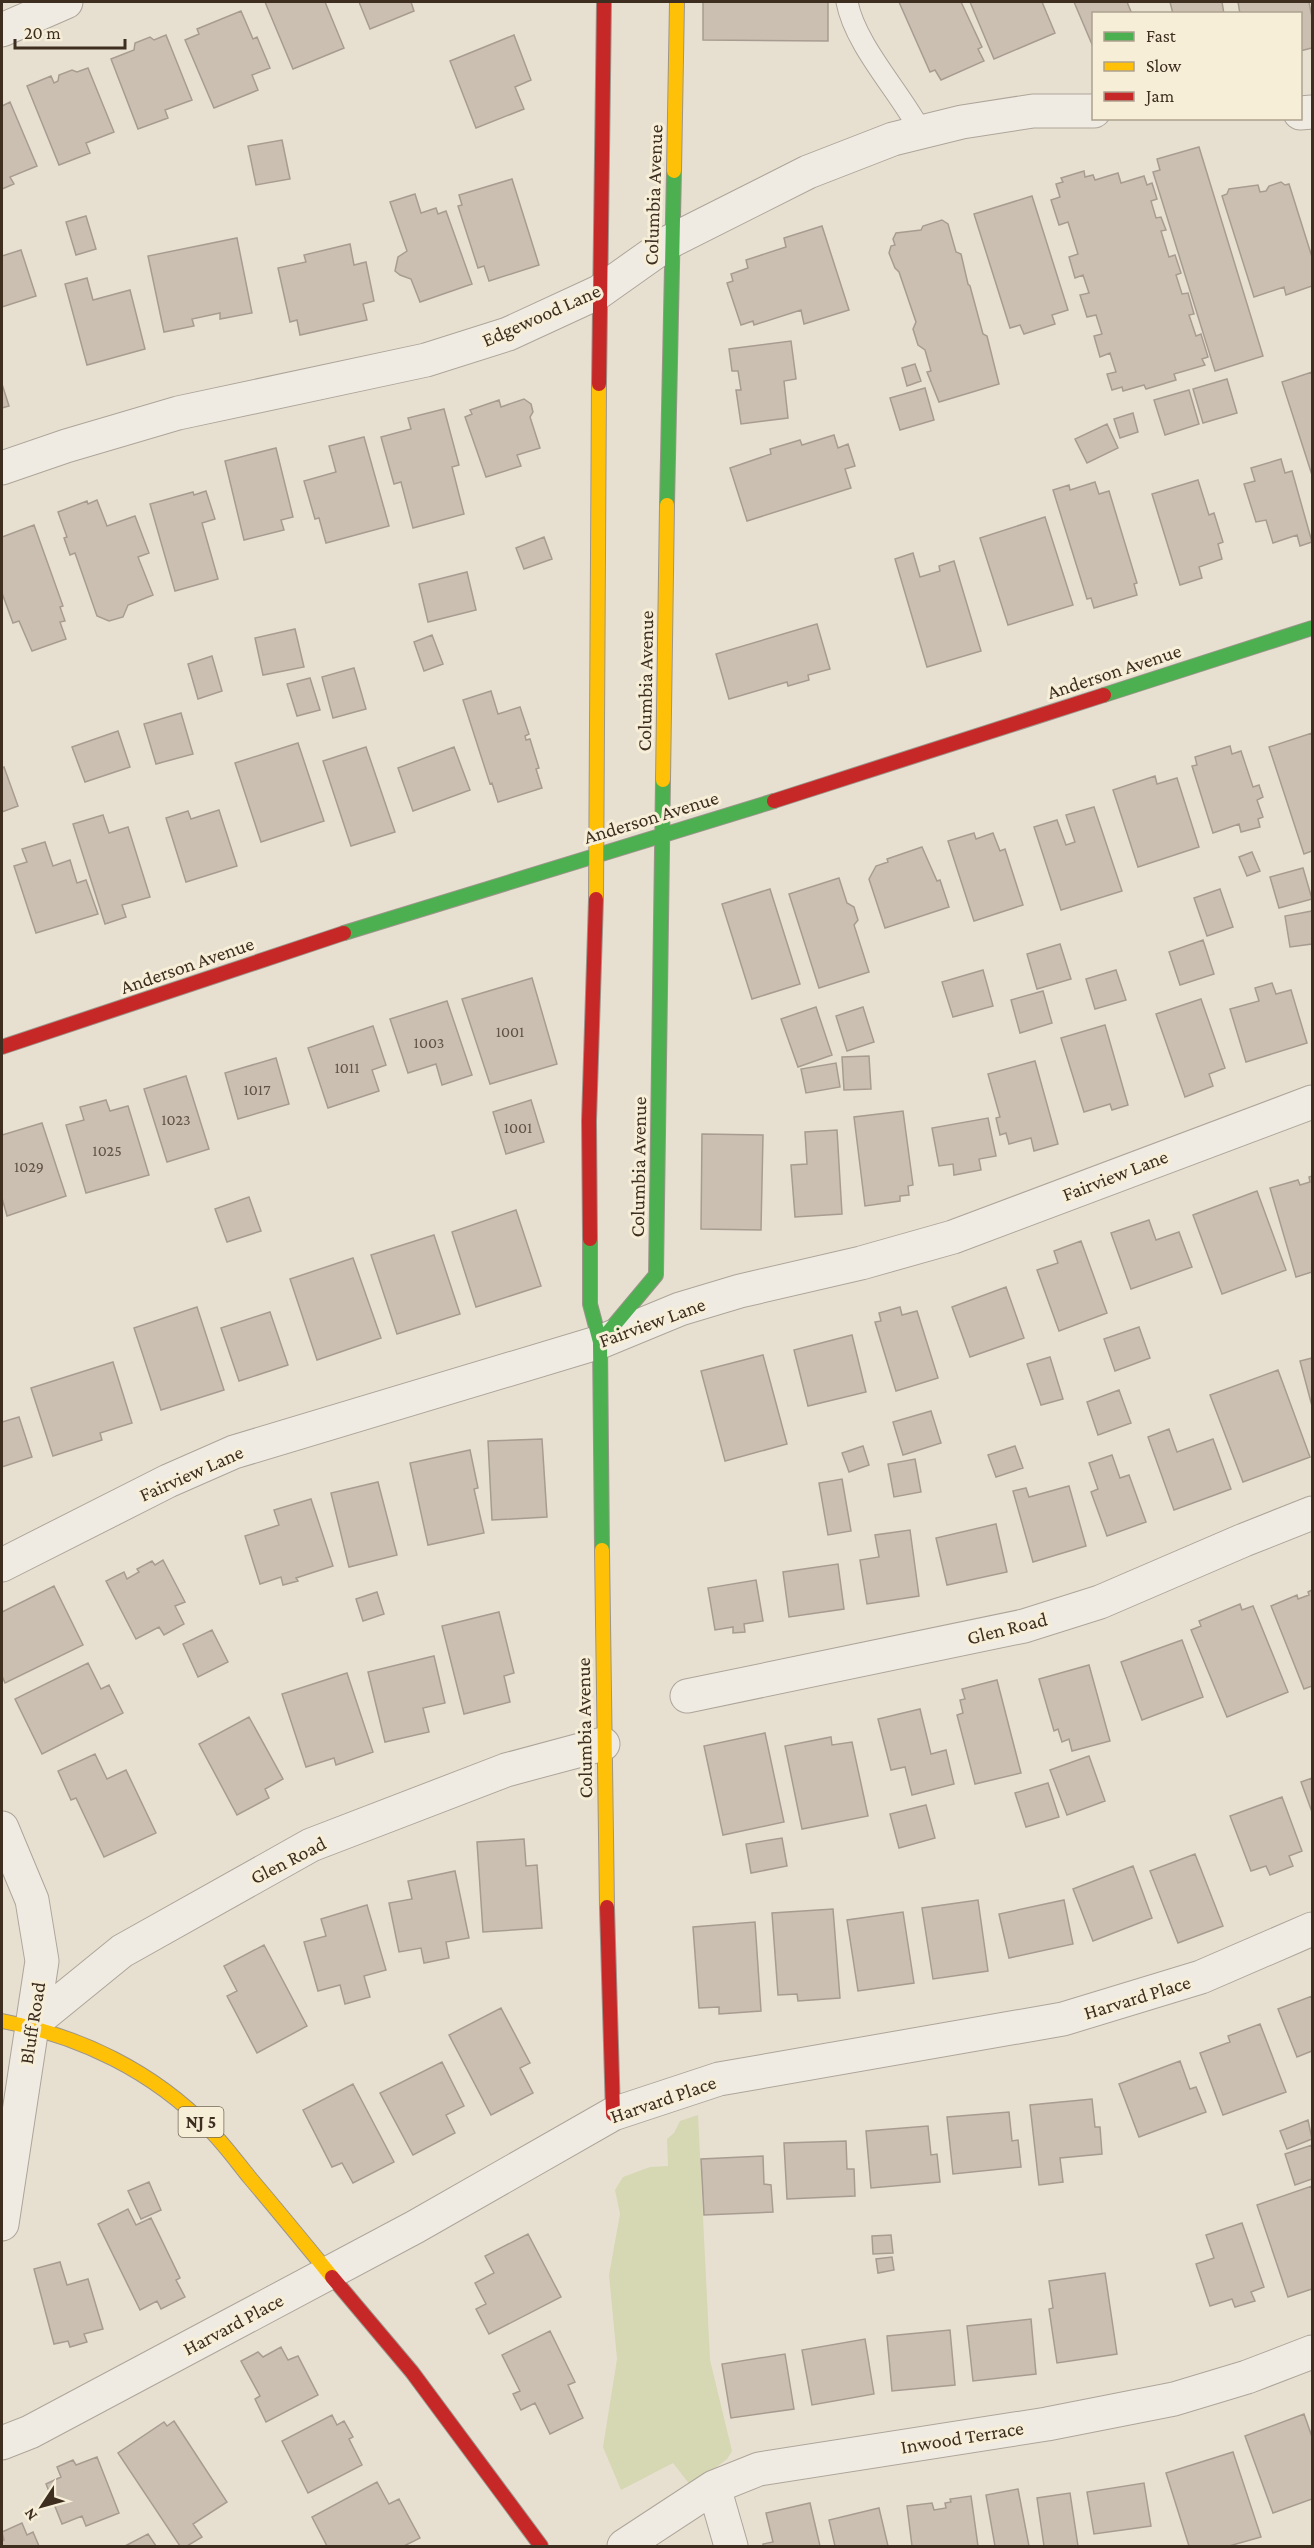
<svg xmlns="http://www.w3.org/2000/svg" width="1314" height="2548" viewBox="0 0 1314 2548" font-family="'Crimson Pro',serif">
<rect width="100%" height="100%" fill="#e7e0d1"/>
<path fill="#d6d7b3" d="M698 2115 710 2360 732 2451 727 2459 691 2486 673 2463 621 2490 603 2447 617 2359 609 2275 620 2214 615 2190 623 2177 650 2167 668 2166 667 2139 674 2133 680 2121Z"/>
<path fill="#cbbfb2" stroke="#a89c90" stroke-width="1.5" d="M265 2H325L344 48 293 69Z
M359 2H411L414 11 370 29Z
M703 2H828V41L703 40Z
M899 2H961L982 47 978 49 984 61 941 80 935 70 930 72Z
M970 2H1042L1055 33 994 59Z
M1074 2H1127L1132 14H1094V49Z
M1170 2H1222L1224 14H1173Z
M1238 2H1309L1312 17V48L1300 51V14H1240Z
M241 11 253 39 257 37 270 68 252 75 258 90 214 108 185 40 199 34 197 29Z
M166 35 192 100 165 110 168 118 138 129 111 59 134 50 135 43 150 37 154 40Z
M514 35 531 80 515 87 524 109 476 128 450 61Z
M88 68 114 132 86 143 90 153 59 165 27 86 51 76 54 83 58 81 59 75 72 70 77 72Z
M10 102 37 166 10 177 14 184 2 189V106Z
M282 140 290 179 256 185 248 146Z
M1199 147 1263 356 1215 371 1153 172 1160 170 1157 159Z
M1084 171 1085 177 1093 175 1095 180 1118 173 1121 183 1144 176 1147 185 1152 183 1157 199 1151 201 1156 218 1161 217 1166 230 1161 231 1169 257 1175 255 1181 273 1176 275 1182 294 1188 293 1194 314 1189 315 1196 336 1201 334 1208 357 1202 359 1205 365 1174 374 1176 380 1146 389 1144 385 1123 391 1122 387 1112 390 1107 374 1116 372 1110 353 1100 357 1094 336 1102 334 1096 315 1087 317 1080 295 1089 293 1083 275 1075 278 1069 257 1078 254 1068 222 1059 225 1051 200 1060 197 1056 184 1063 182 1061 178Z
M512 179 539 265 489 281 484 266 478 268 458 206 462 205 459 195Z
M1281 182 1285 185 1289 184 1312 257V286L1286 295 1284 287 1254 297 1222 196 1227 194 1229 189 1258 185 1260 192 1266 191 1269 186Z
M415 194 421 213 436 208 438 214 446 211 472 284 420 302 411 279 400 275 395 271 398 257 407 251 390 202Z
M1032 196 1068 310 1052 315 1055 324 1024 334 1020 325 1010 328 974 214Z
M86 216 96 249 76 255 66 222Z
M942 220 948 224 956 252 961 254 968 284 970 286 983 334 987 336 999 384 939 402 927 372 931 371 925 350 918 345 913 329 916 322 899 272 895 268 889 253 891 246 895 245 893 239 896 233 921 230 923 226Z
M822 226 849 310 804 324 801 310 754 325 753 321 741 325 727 283 733 281 731 274 748 268 746 260 786 247 784 238Z
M237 238 252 313 220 319V313L192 319 194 326 164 332 148 256Z
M350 244 354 265 366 262 374 301 363 304 367 320 300 335 297 320 290 322 278 268 306 262 304 255Z
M21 250 36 296 2 307V256Z
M87 278 93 300 130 290 145 349 87 365 65 284Z
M791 341 796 379 784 381 788 418 741 424 736 390H741L738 371H732L729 349Z
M915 364 921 381 907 386 902 368Z
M1312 372V475L1282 382Z
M1227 379 1237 413 1203 423 1193 389Z
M2 384 9 406 2 408Z
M925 388 934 420 900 430 890 398Z
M1189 390 1199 424 1165 435 1154 400Z
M524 399 531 404 533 412 530 417 540 448 517 455 521 466 486 477 465 417 472 414 470 410 499 400 501 407Z
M444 409 459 465 452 467 464 514 413 528 401 482 394 484 381 437 411 429 408 418Z
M1133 413 1138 432 1120 438 1114 419Z
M1107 424 1118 448 1087 463 1075 439Z
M834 435 838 448 848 444 855 466 845 469 851 488 747 521 730 468 771 454 770 449 800 440 802 445Z
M364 437 389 526 326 543 319 518 315 519 304 481 336 472 329 446Z
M276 448 293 517 281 520 284 530 244 540 225 461Z
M1281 459 1285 473 1292 471 1312 542 1300 546 1297 535 1273 543 1266 520 1256 522 1244 484 1255 481 1251 468Z
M1198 480 1209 515 1214 513 1223 542 1218 544 1222 559 1199 567 1202 578 1180 585 1152 494Z
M1095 482 1099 494 1109 491 1137 583 1134 584 1137 595 1094 608 1091 598 1087 599 1053 490 1069 485 1070 490Z
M206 491 215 519 202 523 218 579 175 591 150 504 193 492 194 495Z
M97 500 107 526 135 516 149 553 138 557 153 595 128 605 123 617 109 621 97 616 75 553 70 555 64 538 67 537 58 512 87 501 88 504Z
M1045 517 1073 605 1008 625 980 538Z
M34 525 63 606 60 607 65 621 60 622 66 639 32 651 19 621 13 623 2 593V537Z
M544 537 552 559 524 569 516 548Z
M913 553 920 577 940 571 939 566 954 561 981 651 927 667 895 559Z
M467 572 476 610 428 622 419 584Z
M817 624 830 669 808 675 809 680 788 686 787 682 729 699 716 654Z
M295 629 304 667 263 675 255 638Z
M432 635 443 664 424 671 414 642Z
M212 656 222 691 198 699 188 664Z
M354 668 366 709 333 718 322 677Z
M310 678 320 710 297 716 287 684Z
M491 691 498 714 520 707 529 734 525 736 526 740 530 739 539 768 536 769 542 788 498 802 492 783 490 784 463 700Z
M181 713 193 754 156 764 144 724Z
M118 731 130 767 85 782 72 747Z
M1312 733V851L1304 854 1269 747Z
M298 743 324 821 261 842 235 763Z
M1230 746 1232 754 1241 751 1253 787 1259 785 1263 797 1257 800 1263 817 1258 819 1260 827 1241 832 1239 824 1213 833 1192 766 1197 765 1195 757Z
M366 747 395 832 351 846 323 761Z
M454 747 470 790 413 811 398 768Z
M4 767 18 806 2 812V768Z
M1155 776 1157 784 1177 778 1199 847 1138 867 1113 790Z
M1094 807 1122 891 1061 910 1034 827 1057 820 1066 845 1075 842 1066 815Z
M219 810 237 866 186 882 166 818 188 811 191 819Z
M103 815 109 833 128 827 150 897 122 905 126 917 105 924 73 824Z
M974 833 976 839 993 833 1000 851 1005 849 1023 905 974 921 948 841Z
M45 842 53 866 70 860 77 883 86 880 98 914 36 933 14 866 27 862 22 849Z
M922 847 937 881 940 880 949 907 885 928 869 879 876 866 888 862 887 859Z
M1252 852 1260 871 1247 876 1239 857Z
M1303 868 1312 899 1279 908 1270 877Z
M839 878 847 903 854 907 858 920 854 925 869 972 819 988 789 894Z
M770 889 800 984 752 999 722 904Z
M1220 889 1233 927 1207 936 1194 898Z
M1312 911V944L1290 947 1285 916Z
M1203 940 1214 974 1180 985 1169 952Z
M1060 944 1071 979 1037 989 1027 954Z
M983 970 993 1006 953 1017 942 982Z
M1116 970 1126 1000 1095 1009 1086 979Z
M532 978 557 1064 490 1084 462 999Z
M1272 983 1276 994 1291 990 1307 1043 1246 1062 1230 1009 1259 1001 1255 988Z
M1043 991 1052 1023 1020 1033 1011 1000Z
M1201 999 1225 1068 1209 1074 1213 1086 1185 1097 1156 1014Z
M447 1001 472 1075 442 1085 436 1064 408 1073 390 1019Z
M816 1007 832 1055 798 1067 781 1019Z
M863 1007 874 1042 847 1051 836 1016Z
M1105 1025 1128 1105 1112 1110 1110 1104 1084 1112 1061 1038Z
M373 1026 386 1065 372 1070 379 1091 328 1108 308 1048Z
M869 1056 871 1089 844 1090 842 1057Z
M276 1058 289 1104 238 1119 225 1073Z
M1035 1061 1058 1144 1034 1151 1031 1138 1009 1144 1006 1133 1000 1135 996 1118 1000 1117 988 1074Z
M836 1063 840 1087 806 1093 801 1069Z
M186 1076 209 1149 167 1162 144 1089Z
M106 1100 110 1111 128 1106 149 1175 86 1193 66 1125 84 1120 80 1107Z
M531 1100 544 1142 506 1154 493 1112Z
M903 1111 913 1185 908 1186 909 1195 900 1196V1201L865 1206 854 1117Z
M988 1118 996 1156 979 1159 981 1170 954 1175 953 1164 939 1166 932 1128Z
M42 1123 66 1196 7 1216 2 1198V1135Z
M837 1130 842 1214 795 1217 791 1165 807 1164 805 1132Z
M702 1134 763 1135 761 1230 701 1229Z
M1312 1176V1272L1296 1277 1270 1188 1298 1180 1300 1185 1310 1182 1309 1177Z
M1257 1191 1286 1270 1222 1294 1193 1215Z
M249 1197 261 1231 227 1242 215 1209Z
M516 1210 541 1286 476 1307 452 1232Z
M1149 1220 1156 1240 1179 1232 1192 1267 1131 1289 1111 1233Z
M434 1235 460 1314 397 1334 371 1255Z
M1081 1241 1107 1313 1059 1331 1037 1270 1058 1263 1054 1251Z
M353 1258 381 1338 317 1360 290 1279Z
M1006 1287 1024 1338 970 1357 952 1307Z
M197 1307 224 1390 161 1410 134 1328Z
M900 1307 902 1315 917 1311 938 1378 896 1391 875 1322 881 1321 879 1313Z
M270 1312 288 1365 239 1381 221 1328Z
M1139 1327 1150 1358 1115 1371 1104 1339Z
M852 1335 866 1392 808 1406 794 1350Z
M763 1355 787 1444 725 1461 701 1371Z
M1050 1357 1063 1399 1041 1405 1027 1364Z
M1312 1358V1406L1300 1361Z
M113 1362 132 1423 100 1433 102 1440 53 1456 31 1388Z
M1278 1370 1310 1457 1243 1482 1210 1395Z
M1119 1390 1131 1423 1098 1435 1087 1402Z
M931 1411 941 1443 903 1455 893 1422Z
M19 1417 32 1457 2 1467V1422Z
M1169 1429 1177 1452 1213 1439 1231 1489 1174 1510 1148 1437Z
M542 1439 547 1517 492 1520 488 1441Z
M863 1446 869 1465 849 1472 842 1453Z
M1015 1446 1023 1468 996 1477 988 1455Z
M470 1450 478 1488 474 1489 484 1533 428 1545 410 1463Z
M1112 1455 1120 1478 1129 1475 1146 1522 1107 1536 1091 1492 1098 1489 1089 1463Z
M915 1459 921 1492 894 1497 888 1464Z
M842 1479 851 1531 828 1535 819 1483Z
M378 1482 397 1555 349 1567 331 1493Z
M1069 1486 1086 1546 1033 1562 1013 1491 1026 1488 1029 1497Z
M311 1499 333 1566 296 1578 298 1581 283 1585 281 1577 260 1584 245 1536 279 1525 274 1510Z
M996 1524 1007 1572 947 1585 936 1538Z
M910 1530 919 1596 867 1604 860 1560 879 1557 875 1535Z
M163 1560 185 1602 175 1606 184 1624 164 1635 159 1627 136 1639 106 1581 124 1572 127 1579 139 1572 137 1569 152 1561 155 1565Z
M838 1564 844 1609 789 1617 783 1572Z
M756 1580 763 1621 744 1624 745 1632 733 1633V1627L715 1630 708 1588Z
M54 1586 83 1645 5 1683 2 1676V1612Z
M1312 1590V1686L1304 1689 1271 1606 1297 1595 1298 1599 1309 1595 1308 1592Z
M377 1592 384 1614 363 1621 356 1599Z
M1240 1604 1242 1610 1253 1606 1288 1692 1227 1717 1191 1630 1201 1626 1199 1621Z
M499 1612 514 1673 504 1676 510 1702 464 1714 442 1626Z
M212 1630 228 1662 198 1677 183 1644Z
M1182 1640 1203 1697 1142 1720 1121 1662Z
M434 1656 445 1703 423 1708 429 1732 385 1742 368 1672Z
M88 1663 101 1689 109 1685 123 1713 42 1754 15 1699Z
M1089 1665 1110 1741 1072 1751 1069 1739 1062 1742 1058 1729 1054 1731 1039 1679Z
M347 1673 373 1752 336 1765 334 1758 306 1767 282 1694Z
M997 1680 1021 1773 975 1784 957 1715 963 1713 960 1700 965 1699 962 1689Z
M920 1709 931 1754 946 1750 954 1784 912 1795 905 1767 891 1770 878 1719Z
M249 1717 283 1779 265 1789 269 1798 237 1815 199 1744Z
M765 1733 784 1822 723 1835 704 1746Z
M831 1737 832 1745 852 1742 868 1816 802 1829 785 1746Z
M95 1754 107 1779 126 1770 156 1833 104 1857 76 1798 71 1800 58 1771Z
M1089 1756 1105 1801 1067 1815 1050 1770Z
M1312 1778V1812L1301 1782Z
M1048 1783 1059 1817 1026 1827 1015 1793Z
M1282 1797 1302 1851 1289 1856 1293 1866 1270 1875 1266 1866 1251 1871 1230 1816Z
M926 1805 935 1838 899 1848 890 1814Z
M782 1838 787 1866 751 1873 746 1844Z
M524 1839 526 1866 537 1865 542 1928 483 1932 477 1842Z
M1195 1854 1223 1926 1178 1943 1150 1871Z
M1133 1866 1152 1918 1093 1941 1073 1889Z
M455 1871 469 1938 446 1942 449 1958 424 1963 421 1948 399 1952 389 1903 412 1899 408 1881Z
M978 1900 988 1971 933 1979 922 1908Z
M1064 1900 1073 1944 1009 1958 999 1914Z
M367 1905 386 1970 364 1976 370 1997 345 2004 340 1985 318 1991 304 1942 326 1936 321 1919Z
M833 1909 840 1998 798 2001 797 1994 778 1995 772 1913Z
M903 1912 914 1983 858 1991 847 1920Z
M755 1922 761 2011 719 2014V2007L699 2008 693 1927Z
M264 1945 307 2026 257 2053 227 1996 237 1991 224 1966Z
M1312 1996V2051L1297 2057 1278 2009Z
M501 2008 530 2063 520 2068 533 2093 491 2115 449 2035Z
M1260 2024 1286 2092 1223 2115 1200 2053 1230 2042 1228 2036Z
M1180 2061 1190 2089 1196 2087 1206 2112 1139 2137 1119 2084Z
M442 2062 464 2106 446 2115 455 2133 413 2155 380 2093Z
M353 2084 394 2162 353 2183 342 2163 332 2167 303 2110Z
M1092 2099 1095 2127H1100L1102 2154 1060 2158 1063 2182 1039 2185 1030 2105Z
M1009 2112 1012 2141 1018 2140 1021 2167 953 2174 947 2117Z
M1308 2120 1312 2139 1287 2149 1280 2131Z
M928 2126 931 2155 937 2154 940 2182 871 2188 866 2131Z
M846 2141 847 2169H854L855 2196 787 2199 784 2143Z
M1312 2145V2179L1295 2185 1285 2154Z
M763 2156 764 2184 771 2185 773 2212 704 2215 701 2159Z
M149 2182 161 2210 141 2219 128 2191Z
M1312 2186V2289L1288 2297 1257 2205Z
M128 2209 136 2225 151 2218 180 2278 176 2280 185 2297 161 2309 157 2301 140 2310 98 2224Z
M1242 2223 1264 2287 1251 2292 1255 2301 1235 2307 1232 2299 1210 2306 1196 2264 1214 2258 1206 2235Z
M528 2234 561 2297 489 2334 476 2309 486 2304 475 2283 494 2273 485 2256Z
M891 2235 893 2253 873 2254 872 2236Z
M892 2257 894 2270 878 2273 876 2259Z
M60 2262 67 2285 88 2279 103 2329 84 2334 87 2342 70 2347 68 2341 54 2344 34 2269Z
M1105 2273 1117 2354 1057 2363 1049 2309 1053 2308 1049 2281Z
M1031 2319 1036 2374 973 2381 967 2326Z
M950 2330 955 2385 892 2391 887 2336Z
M550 2331 575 2382 568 2385 583 2418 550 2434 535 2403 521 2410 513 2394 520 2391 502 2355Z
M865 2339 874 2394 812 2405 802 2350Z
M281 2347 288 2360 298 2356 318 2395 266 2422 255 2399 260 2396 241 2361 258 2352 263 2357Z
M785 2354 794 2409 731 2418 722 2364Z
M1304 2414 1312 2437V2499L1273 2513 1245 2436Z
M332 2415 337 2425 344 2421 353 2437 349 2439 362 2465 308 2493 282 2441Z
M174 2421 227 2502 193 2524 202 2537 187 2546H180L118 2453 164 2422 167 2426Z
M1233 2452 1261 2537 1229 2546H1189L1166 2473Z
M97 2457 119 2513 86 2526 82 2516 62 2524 46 2484 61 2477 57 2467 73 2460 76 2465Z
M377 2482 389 2504 399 2499 420 2538 404 2546H327L312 2517Z
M1144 2483 1151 2526 1094 2534 1087 2492Z
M1018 2489 1029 2546H995L986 2495Z
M1070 2493 1078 2546H1044L1037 2498Z
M971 2496 978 2546H912L907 2506 932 2503 934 2510 946 2508 945 2503 951 2502 950 2499Z
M810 2503 820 2546H763V2544L773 2542 766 2513Z
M879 2508 888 2546H835L829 2520Z
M22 2523 27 2535 33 2532 39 2546H2V2541L4 2540 2 2532Z
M148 2534 156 2546H125Z"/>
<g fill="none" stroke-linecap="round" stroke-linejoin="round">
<defs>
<path id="lane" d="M847 2C855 45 900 92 921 132"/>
<path id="street" d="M2 30 66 2
M1300 113 1312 112
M2 468 66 446 178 413 426 360 508 334 599 292 671 241 808 172 893 139 962 122 1033 111H1094
M2 1565 168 1481 234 1452 600 1342 680 1309 740 1291 861 1263 953 1237 1312 1102
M687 1696 1024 1626 1100 1602 1244 1540 1312 1513
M2 1828 32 1900 42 1961 2 2224
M31 2025 122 1951 311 1845 506 1770 603 1744
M2 2443 30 2432 415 2227 613 2114 719 2079 1063 2019 1201 1977 1312 1929
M714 2487 731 2546
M624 2546 714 2487 759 2469 1047 2424 1174 2399 1247 2377 1312 2352"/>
<path id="fast" d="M667 505 674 171
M1104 695 1312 628
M344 933 774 801
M590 1239V1304L600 1342 602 1550
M600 1342 656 1275 663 780"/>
<path id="slow" d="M674 171 677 2
M663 780 667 505
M596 899 599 384
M602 1550 607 1907
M2 2021C80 2036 153 2071 209 2129 224 2144 237 2162 250 2178 278 2211 305 2244 332 2277"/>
<path id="jam" d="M599 384 604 2
M774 801 1104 695
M2 1047 344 933
M590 1239 589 1121 596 899
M607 1907 613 2114
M332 2277 412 2372 541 2546"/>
</defs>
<use href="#lane" stroke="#ada599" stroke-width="23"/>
<use href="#street" stroke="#ada599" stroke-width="35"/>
<use href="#fast" stroke="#9c958a" stroke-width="16"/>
<use href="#slow" stroke="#9c958a" stroke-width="16"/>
<use href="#jam" stroke="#9c958a" stroke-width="16"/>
<use href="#lane" stroke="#efebe3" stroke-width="21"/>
<use href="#street" stroke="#efebe3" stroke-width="33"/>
<use href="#fast" stroke="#4caf50" stroke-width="14"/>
<use href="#slow" stroke="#ffc107" stroke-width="14"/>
<use href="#jam" stroke="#c62828" stroke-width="14"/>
</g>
<g text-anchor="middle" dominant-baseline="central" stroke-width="6" stroke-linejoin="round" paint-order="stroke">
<g font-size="16" fill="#605244">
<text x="510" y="1031">1001</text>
<text x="429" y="1042">1003</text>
<text x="347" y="1067">1011</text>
<text x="257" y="1089">1017</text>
<text x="176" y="1119">1023</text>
<text x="518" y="1127">1001</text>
<text x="107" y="1150">1025</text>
<text x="29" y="1166">1029</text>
</g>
<rect fill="#f7eed8" stroke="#756857" stroke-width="1.5" x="178.5" y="2107" width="45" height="30" rx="4.5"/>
<g font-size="18" font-weight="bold" fill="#3d2e20">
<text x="201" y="2122">NJ 5</text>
</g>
<g font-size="20" fill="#3d2e20" stroke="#f7eed8">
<text transform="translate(653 195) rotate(-88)">Columbia Avenue</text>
<text transform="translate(541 315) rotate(-24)">Edgewood Lane</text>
<text transform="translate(1114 671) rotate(-18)">Anderson Avenue</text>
<text transform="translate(645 681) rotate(-89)">Columbia Avenue</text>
<text transform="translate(651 817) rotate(-17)">Anderson Avenue</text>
<text transform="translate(187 965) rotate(-19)">Anderson Avenue</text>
<text transform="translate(638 1167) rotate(-89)">Columbia Avenue</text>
<text transform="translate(1115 1175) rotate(-21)">Fairview Lane</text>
<text transform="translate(652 1322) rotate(-20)">Fairview Lane</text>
<text transform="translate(191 1473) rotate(-24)">Fairview Lane</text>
<text transform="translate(1007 1628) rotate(-14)">Glen Road</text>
<text transform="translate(584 1728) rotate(-91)">Columbia Avenue</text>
<text transform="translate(288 1860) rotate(-27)">Glen Road</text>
<text transform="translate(1137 1997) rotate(-17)">Harvard Place</text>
<text transform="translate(32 2023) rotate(-81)">Bluff Road</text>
<text transform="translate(663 2099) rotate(-19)">Harvard Place</text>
<text transform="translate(233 2324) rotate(-28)">Harvard Place</text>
<text transform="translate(962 2437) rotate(-9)">Inwood Terrace</text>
</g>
</g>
<rect width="1314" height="2548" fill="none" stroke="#3d2e20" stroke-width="6"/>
<rect x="1092" y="12" width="210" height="108" fill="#f7eed8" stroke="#ada18e" stroke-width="1.5"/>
<rect x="1104" y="32" width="30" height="9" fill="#4caf50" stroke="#ada18e" stroke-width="1.5"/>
<text x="1146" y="42" font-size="18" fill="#3d2e20">Fast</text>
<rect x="1104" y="62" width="30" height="9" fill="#ffc107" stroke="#ada18e" stroke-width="1.5"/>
<text x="1146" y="72" font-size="18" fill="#3d2e20">Slow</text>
<rect x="1104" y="92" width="30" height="9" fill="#c62828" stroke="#ada18e" stroke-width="1.5"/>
<text x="1146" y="102" font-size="18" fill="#3d2e20">Jam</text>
<g transform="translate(42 2506) rotate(234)" stroke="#f7eed8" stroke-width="4.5" paint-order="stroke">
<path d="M0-4.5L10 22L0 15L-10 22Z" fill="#3d2e20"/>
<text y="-9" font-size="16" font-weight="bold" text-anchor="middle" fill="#3d2e20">N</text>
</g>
<path d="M15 39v9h110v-9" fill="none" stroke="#3d2e20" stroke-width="3"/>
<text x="24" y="39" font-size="18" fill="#3d2e20" stroke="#f7eed8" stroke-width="4.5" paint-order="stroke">20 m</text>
</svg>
